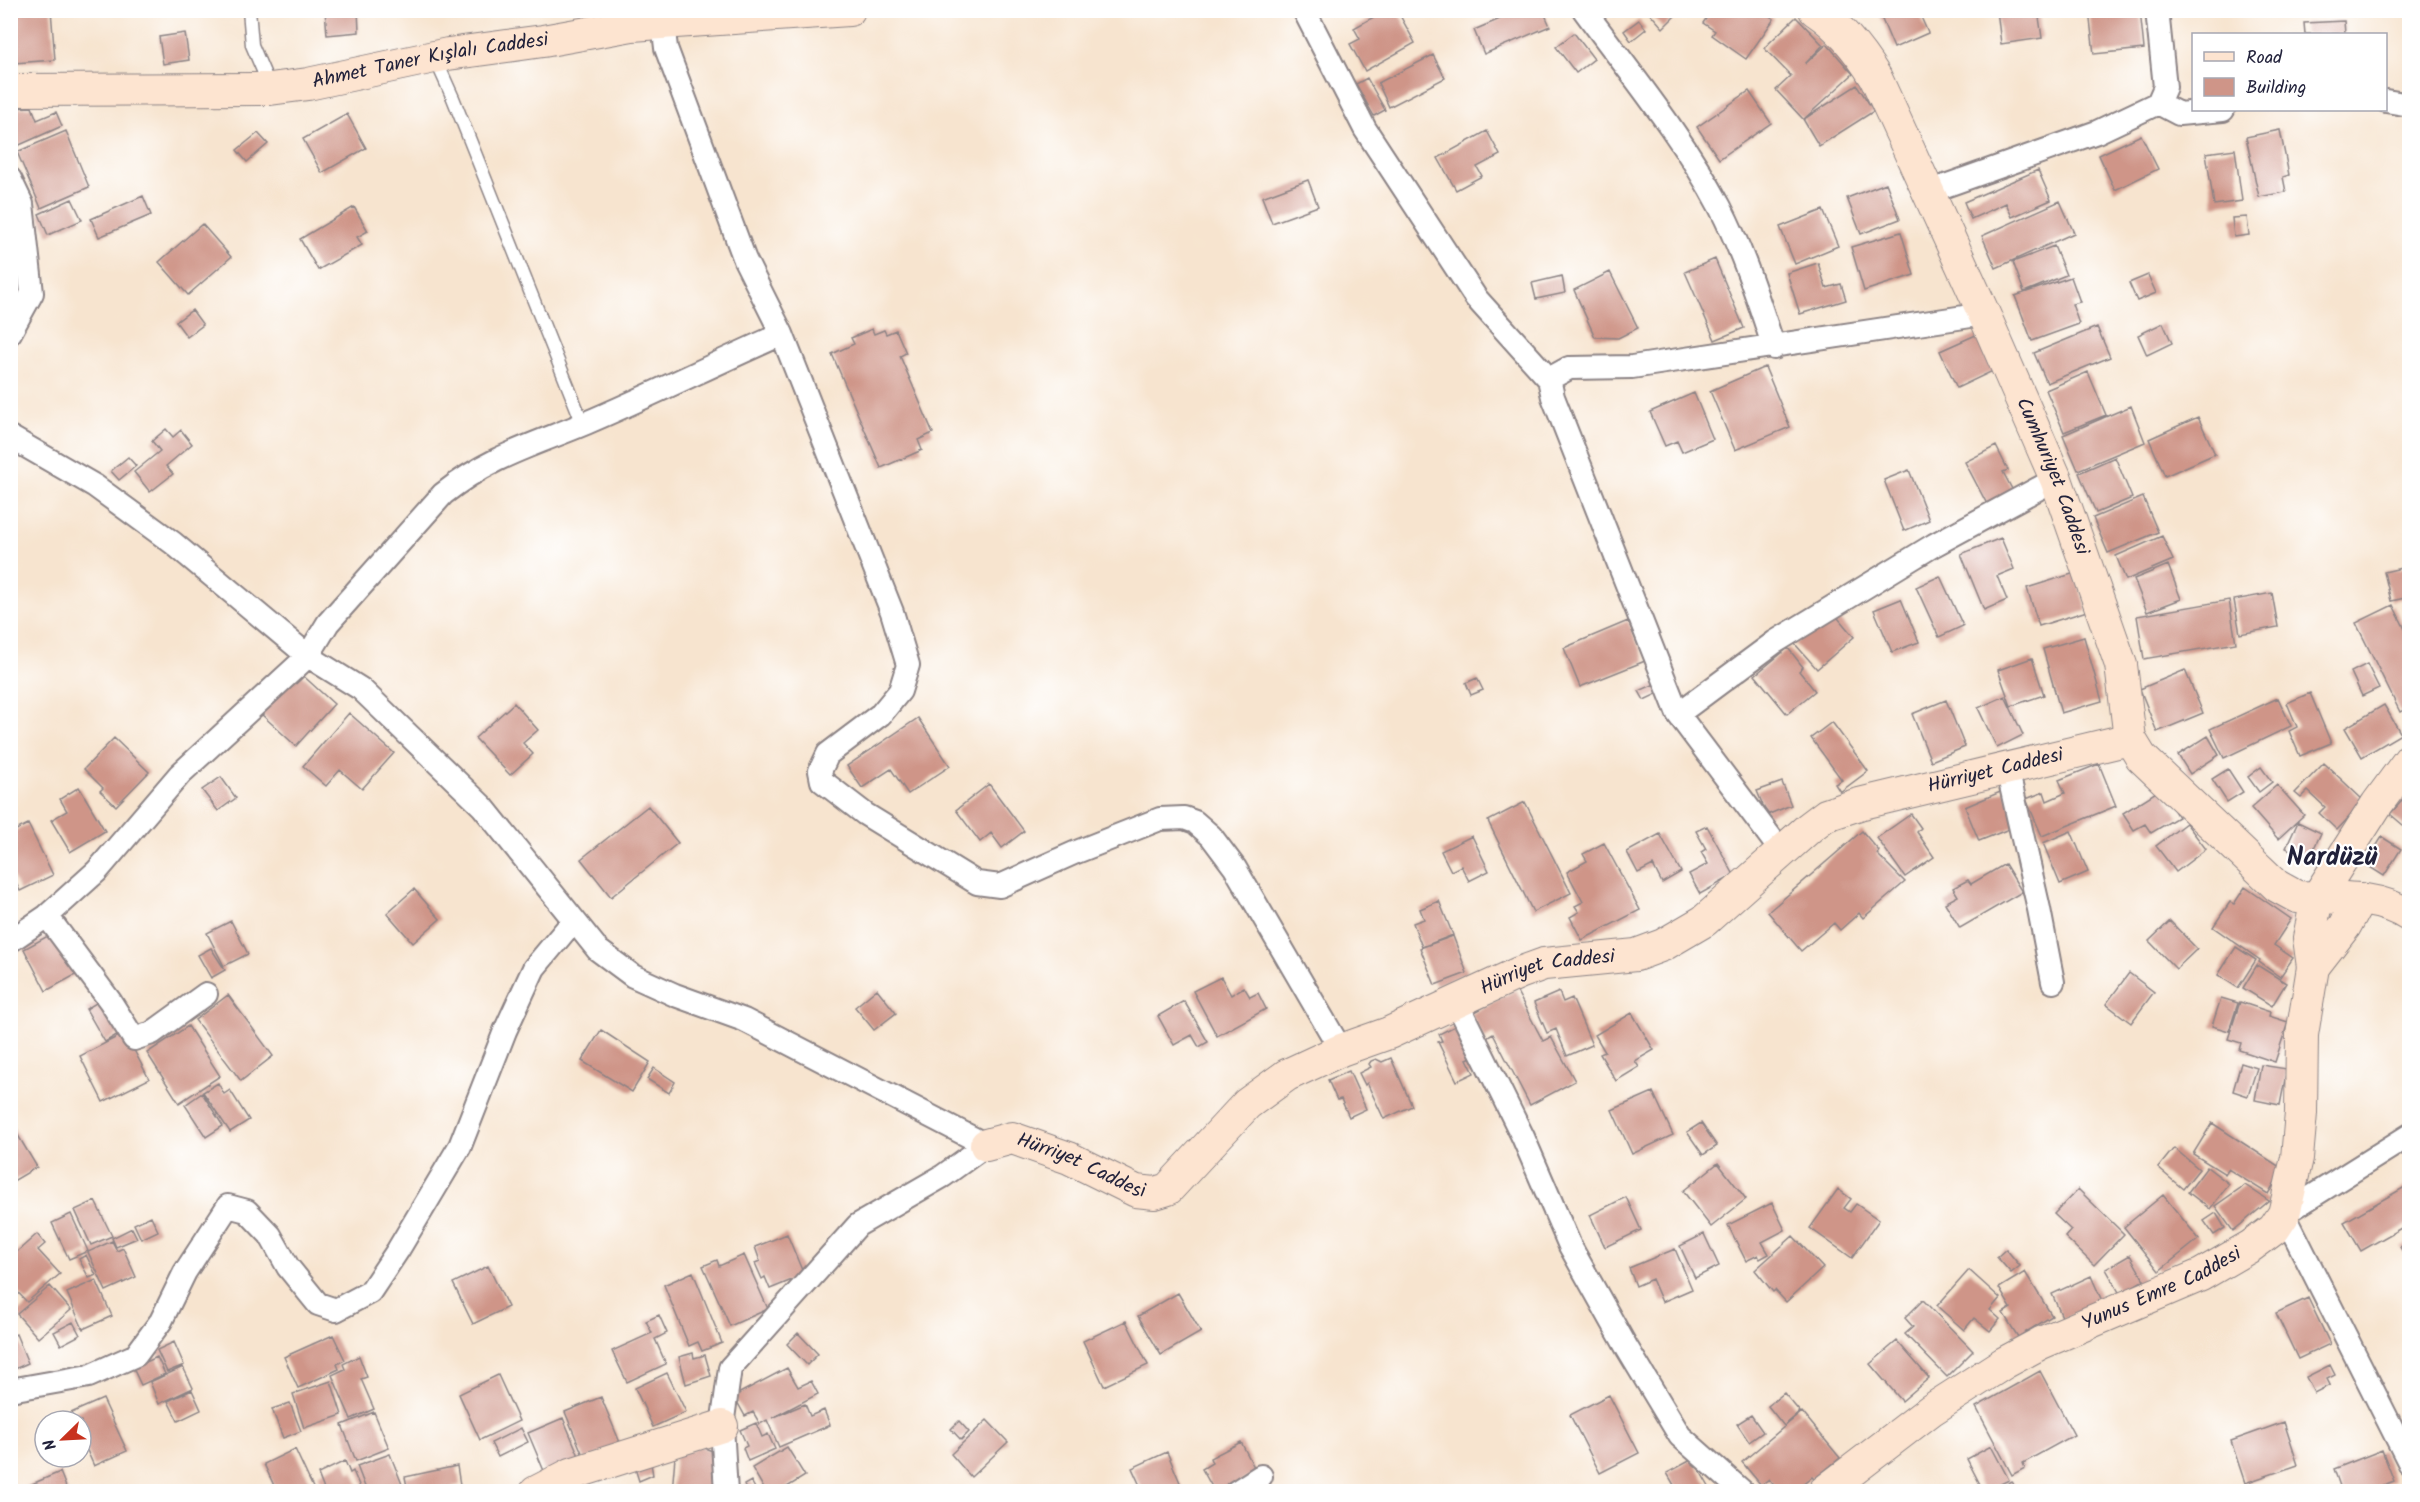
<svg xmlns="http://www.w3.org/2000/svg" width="2420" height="1502" viewBox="0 0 2420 1502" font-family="Kalam,sans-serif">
<rect width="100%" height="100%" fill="#fff"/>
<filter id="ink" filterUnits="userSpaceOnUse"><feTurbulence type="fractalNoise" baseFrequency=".0167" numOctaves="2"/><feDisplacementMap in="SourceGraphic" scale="12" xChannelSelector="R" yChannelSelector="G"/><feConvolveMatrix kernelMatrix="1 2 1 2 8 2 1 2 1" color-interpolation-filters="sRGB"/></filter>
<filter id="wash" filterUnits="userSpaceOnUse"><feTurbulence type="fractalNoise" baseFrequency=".008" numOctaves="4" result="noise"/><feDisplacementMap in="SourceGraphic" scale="24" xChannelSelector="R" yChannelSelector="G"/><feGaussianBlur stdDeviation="1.35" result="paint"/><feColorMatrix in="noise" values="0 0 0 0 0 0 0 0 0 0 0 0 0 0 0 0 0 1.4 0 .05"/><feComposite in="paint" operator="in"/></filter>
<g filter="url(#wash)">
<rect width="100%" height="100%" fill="#f7e4cf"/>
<g id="blocks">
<path fill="#cf9588" d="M10 10H51L55 60 14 63Z
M325 10H358L359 32 327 35Z
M1386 10H1397L1415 43 1365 71 1350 44 1360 39 1354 28Z
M1521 10H1543L1550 26 1484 54 1474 30Z
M1647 10H1681L1663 28Z
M1712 10H1761L1774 19 1746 59 1712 35 1715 31 1703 23Z
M1878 10H1918L1928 33 1894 48Z
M1997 10H2038L2042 38 2001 44Z
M2140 10 2144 49 2094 54 2089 11Z
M1796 17 1823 45 1805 64 1827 44 1853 74 1804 119 1857 85 1874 111 1819 146 1803 119 1776 90 1791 76 1764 48Z
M1639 20 1646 29 1631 41 1624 31Z
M2344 21 2345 34H2305L2304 23Z
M185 33 189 60 163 64 159 37Z
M1574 33 1594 59 1576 73 1556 47Z
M1433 55 1445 78 1389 107 1378 83Z
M1367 78 1385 110 1374 116 1356 84Z
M1749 91 1771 123 1719 159 1697 127Z
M32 107 37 120 56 112 62 126 15 147 10 137V108Z
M347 114 366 148 322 173 303 139Z
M2280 130 2289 175 2283 177 2286 192 2259 197 2246 137Z
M66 131 89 187 41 208 17 152Z
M1487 131 1500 155 1477 167 1482 176 1456 190 1438 158Z
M258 133 268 144 247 162 237 150Z
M2141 135 2158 169 2115 190 2099 155Z
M2235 149 2242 201 2214 205 2206 153Z
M2038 170 2051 200 2012 217 2006 203 1971 219 1964 202Z
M1308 180 1318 206 1272 223 1262 197Z
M1886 183 1900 219 1861 234 1847 198Z
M143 196 151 215 99 237 91 219Z
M72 199 82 220 48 235 39 214Z
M2060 201 2074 233 1996 268 1982 236Z
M354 207 368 231 357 237 362 245 318 270 300 239Z
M1823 210 1838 246 1795 264 1780 227Z
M2247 217 2249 235 2234 237 2232 218Z
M202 224 231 257 188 295 159 262Z
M1901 232 1914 275 1864 291 1851 247Z
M2054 246 2066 275 2024 292 2013 262Z
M1715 259 1744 328 1715 340 1685 272Z
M1818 263 1826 288 1841 284 1846 300 1800 314 1787 273Z
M1610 272 1638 328 1618 338 1595 337 1574 290Z
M2148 275 2156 293 2137 301 2129 283Z
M1562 276 1565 293 1536 299 1532 283Z
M2071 277 2080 302 2072 304 2079 324 2032 341 2015 296Z
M192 310 203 325 187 337 176 322Z
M2163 323 2172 343 2147 355 2138 335Z
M2097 327 2110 357 2047 383 2034 353Z
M872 329 874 334 884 330 886 334 896 330 906 353 900 356 933 433 918 440 922 450 881 468 832 354 854 344 851 338Z
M1978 334 1995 370 1957 388 1940 351Z
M1765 367 1790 427 1735 450 1710 391Z
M2088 372 2106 415 2064 432 2046 390Z
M1694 393 1713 439 1682 452 1677 441 1665 446 1650 412Z
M2131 406 2145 442 2078 470 2063 435Z
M2198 417 2215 454 2165 476 2149 439Z
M166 429 173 437 181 430 192 444 166 466 173 474 150 492 134 472 160 451 152 441Z
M1996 446 2008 470 2003 472 2014 493 1988 506 1965 462Z
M128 457 136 466 119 480 111 471Z
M2115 457 2132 498 2096 513 2079 473Z
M1909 470 1929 520 1904 531 1884 480Z
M2143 497 2158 532 2108 553 2093 518Z
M2162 536 2173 560 2126 580 2116 556Z
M2001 538 2014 569 1997 576 2007 600 1984 610 1961 554Z
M2168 565 2181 599 2147 612 2134 579Z
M2410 566V597L2391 601 2384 572Z
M2075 573 2087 611 2039 626 2027 588Z
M1940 576 1963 626 1939 637 1916 587Z
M2272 593 2278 627 2240 634 2234 600Z
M1901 599 1919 642 1892 652 1874 610Z
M2229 600 2236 643 2144 659 2137 616Z
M2393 605 2410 639V707L2400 712 2356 623Z
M1833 612 1854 637 1817 669 1795 644Z
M1628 621 1645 661 1580 687 1564 648Z
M2084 637 2102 701 2061 713 2043 649Z
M1788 648 1803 667 1799 671 1815 691 1787 714 1755 675Z
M2032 658 2044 695 2011 706 1998 670Z
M2367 664 2379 688 2362 696 2351 672Z
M2185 670 2203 713 2157 732 2140 689Z
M298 671 334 704 296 746 260 713Z
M1477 678 1483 690 1471 695 1466 683Z
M1655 684 1659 693 1644 700 1639 691Z
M2310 693 2331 743 2300 756 2289 731 2297 727 2287 703Z
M2005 696 2023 735 1997 748 1978 708Z
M2278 698 2291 726 2224 758 2210 729Z
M1946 700 1965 747 1931 761 1912 714Z
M514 703 538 730 523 743 533 754 510 775 475 738Z
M2384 705 2401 734 2362 757 2345 728Z
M349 713 394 753 362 789 340 770 326 786 303 766Z
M918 718 950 766 908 794 891 769 862 788 847 766Z
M1832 722 1868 771 1840 792 1835 784 1842 780 1811 738Z
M2208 736 2219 755 2190 774 2178 755Z
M114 738 149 772 116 806 100 791 103 788 84 769Z
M2324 763 2364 801 2337 830 2319 813 2325 807 2308 791 2301 798 2295 793Z
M2099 764 2116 806 2042 836 2026 799 2044 792 2047 801 2065 793 2059 780Z
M2261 767 2272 782 2259 792 2248 777Z
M2228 769 2243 792 2227 802 2212 779Z
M221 777 236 798 218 811 202 790Z
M1782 782 1791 805 1767 815 1757 791Z
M989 784 1024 831 1002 848 991 833 980 842 956 810Z
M2277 785 2304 815 2278 839 2251 808Z
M79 787 105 831 70 852 51 820 67 811 60 799Z
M2161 789 2178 817 2151 833 2145 824 2134 830 2123 813Z
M2005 790 2019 825 1979 841 1965 807Z
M2410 792V831L2390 814Z
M1525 802 1571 893 1533 912 1488 821Z
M648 806 678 843 611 897 581 859Z
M1911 814 1921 828 1917 832 1934 857 1905 877 1877 838Z
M2298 822 2321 833 2309 859 2286 848Z
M2186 823 2206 849 2176 872 2156 846Z
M28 824 53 875 20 891 10 871V833Z
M1707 826 1734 875 1700 894 1689 874 1708 864 1701 852 1706 849 1696 831Z
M1862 831 1879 851 1877 854 1905 882 1863 918 1859 913 1840 930 1834 923 1801 951 1768 912Z
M2071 831 2088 872 2060 884 2043 843Z
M1660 834 1681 872 1662 883 1653 865 1638 873 1627 852Z
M1472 836 1489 871 1469 881 1461 866 1451 871 1441 851Z
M2382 837 2401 849 2384 876 2365 864Z
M1604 843 1640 910 1582 940 1570 917 1579 912 1575 906 1583 902 1567 872 1587 861 1583 854Z
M2005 864 2022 892 1960 928 1945 903 1958 896 1953 888 1968 880 1971 884Z
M2245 887 2291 919 2274 945 2293 958 2280 977 2259 962 2260 960 2213 927 2230 902 2234 904Z
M414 889 440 919 413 943 387 913Z
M1439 901 1453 935 1422 947 1413 923 1424 919 1420 909Z
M231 921 248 954 224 966 207 933Z
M2170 921 2197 949 2176 969 2149 941Z
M57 931 79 973 46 991 24 949Z
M1453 936 1467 973 1435 985 1420 948Z
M2236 947 2256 960 2238 988 2218 975Z
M211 948 225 970 211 978 198 955Z
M2257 965 2286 983 2272 1006 2243 988Z
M2129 973 2154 992 2131 1023 2106 1004Z
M1221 977 1231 995 1244 987 1250 997 1258 993 1266 1009 1217 1036 1193 991Z
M877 989 896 1013 874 1030 855 1007Z
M1516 990 1543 1041 1551 1037 1575 1081 1530 1105 1493 1034 1485 1039 1471 1014Z
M1559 992 1563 1002 1572 998 1592 1045 1567 1056 1556 1029 1547 1033 1534 1003Z
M228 995 273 1056 241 1081 195 1020Z
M2221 998 2238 1003 2229 1031 2212 1026Z
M101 1000 120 1033 105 1042 86 1009Z
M1184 1001 1208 1042 1199 1047 1192 1035 1174 1045 1158 1016Z
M2240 1002 2270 1012 2269 1016 2288 1022 2275 1062 2239 1050 2241 1043 2228 1039Z
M1632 1013 1654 1050 1635 1061 1639 1067 1616 1081 1600 1054 1605 1052 1595 1035Z
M1459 1024 1474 1056 1467 1059 1474 1073 1457 1081 1438 1042 1442 1041 1439 1034Z
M188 1026 220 1076 179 1103 147 1053Z
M601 1030 650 1062 632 1092 582 1061Z
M125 1033 149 1079 103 1102 80 1056Z
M1391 1058 1412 1106 1384 1119 1367 1083 1365 1085 1359 1073 1371 1067 1369 1064 1371 1061 1376 1059 1382 1062Z
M2241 1063 2257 1068 2248 1096 2233 1091Z
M2261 1065 2287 1069 2280 1105 2255 1100Z
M654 1068 675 1082 669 1093 647 1079Z
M1349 1071 1366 1109 1349 1117 1341 1099 1337 1100 1328 1080Z
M218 1083 224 1094 230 1090 249 1120 230 1132 203 1092Z
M1653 1092 1673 1135 1632 1154 1612 1110Z
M202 1093 223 1126 206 1137 185 1105Z
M10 1122 37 1167 10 1183Z
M1701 1123 1717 1146 1703 1155 1687 1132Z
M2212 1123 2283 1169 2268 1194 2228 1169 2225 1174 2193 1154Z
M2174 1148 2199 1169 2183 1189 2158 1168Z
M1718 1163 1746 1199 1711 1227 1683 1191Z
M2207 1167 2229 1184 2210 1209 2188 1192Z
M2410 1184V1223L2361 1251 2344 1222Z
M2245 1185 2269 1201 2233 1231 2215 1206Z
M1838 1189 1851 1199 1844 1208 1850 1212 1856 1204 1879 1220 1852 1258 1810 1228Z
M2078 1189 2124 1234 2094 1265 2065 1237 2071 1230 2054 1214Z
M2163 1195 2199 1239 2159 1271 2124 1227Z
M1626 1197 1641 1230 1605 1247 1590 1215Z
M95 1201 112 1236 91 1245 75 1210Z
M1772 1203 1785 1230 1762 1242 1769 1254 1760 1259 1758 1255 1746 1261 1728 1225Z
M2216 1213 2225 1228 2214 1235 2204 1221Z
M71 1214 88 1251 69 1259 52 1223Z
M151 1216 158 1231 141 1239 134 1224Z
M132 1228 137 1238 116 1247 112 1238Z
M37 1234 45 1244 38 1250 60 1274 27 1302 10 1284V1258Z
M787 1234 804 1275 770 1289 765 1277 762 1279 755 1263 760 1261 755 1247Z
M1704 1234 1719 1266 1695 1278 1680 1246Z
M1793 1236 1823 1268 1786 1302 1775 1290 1773 1292 1755 1270Z
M112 1241 117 1251 123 1248 136 1277 106 1291 88 1252Z
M2410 1241V1263L2400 1247Z
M1675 1249 1692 1289 1662 1302 1652 1279 1636 1286 1629 1268Z
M2006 1249 2020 1266 2011 1273 1997 1257Z
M86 1255 96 1275 89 1278 79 1259Z
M744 1255 768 1309 730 1326 703 1266 717 1260 719 1266Z
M2130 1255 2144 1280 2120 1294 2106 1269Z
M488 1266 508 1307 473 1324 453 1283Z
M1969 1270 2000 1298 1990 1310 2000 1319 1990 1331 1974 1318 1964 1330 1937 1306Z
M693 1272 722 1343 702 1351 698 1342 689 1346 664 1285Z
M2025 1272 2052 1316 2018 1337 2003 1313 2011 1308 1999 1288Z
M2091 1276 2102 1301 2063 1319 2052 1294Z
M96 1280 112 1316 83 1329 67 1293Z
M50 1286 71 1310 38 1338 17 1314Z
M1178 1293 1201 1332 1161 1355 1138 1316Z
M2308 1298 2330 1344 2298 1359 2276 1313Z
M1923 1300 1973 1351 1947 1377 1905 1334 1913 1327 1905 1318Z
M659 1315 667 1333 655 1339 666 1364 627 1382 612 1351 652 1333 646 1321Z
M1126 1321 1148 1365 1104 1386 1083 1341Z
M73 1322 80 1335 61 1345 54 1332Z
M798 1333 818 1354 807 1365 787 1344Z
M16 1334 28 1363 10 1371V1337Z
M333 1335 345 1360 337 1364 339 1369 298 1388 284 1357Z
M1897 1341 1929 1378 1902 1401 1870 1364Z
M174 1342 184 1365 167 1372 157 1350Z
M693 1353 694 1358 705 1355 711 1376 686 1384 679 1357Z
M359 1356 367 1377 361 1379 374 1409 351 1419 332 1375 345 1369 343 1364Z
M157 1357 165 1374 141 1385 133 1368Z
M2330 1365 2335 1375 2327 1379 2330 1385 2314 1393 2306 1377Z
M183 1367 193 1388 159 1404 150 1382Z
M787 1368 798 1387 811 1381 818 1394 772 1418 805 1404 810 1416 824 1410 830 1425 779 1447 767 1420 760 1424 753 1412 745 1416 734 1396Z
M2040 1371 2074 1435 2023 1463 2025 1468 2012 1475 1976 1407Z
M667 1373 686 1412 653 1427 635 1388Z
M498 1375 519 1421 480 1440 459 1394Z
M331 1381 342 1415 304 1428 293 1394Z
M192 1390 201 1410 178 1421 168 1401Z
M1784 1393 1800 1412 1784 1426 1768 1406Z
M1609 1395 1639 1453 1600 1473 1570 1415Z
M601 1397 621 1445 585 1460 565 1412Z
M103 1399 127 1451 94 1466 81 1437V1421H74L71 1413Z
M290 1403 301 1431 283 1438 272 1409Z
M374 1412 389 1448 356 1461 342 1425Z
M1802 1412 1840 1458 1814 1479 1812 1477 1794 1492H1779L1769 1479 1761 1485 1742 1462Z
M1751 1415 1763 1432 1749 1442 1737 1424Z
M563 1418 582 1463 547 1478 528 1433Z
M987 1420 1008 1442 971 1477 951 1454Z
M959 1421 969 1432 961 1440 951 1429Z
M2284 1422 2298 1465 2245 1483 2231 1441Z
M756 1423 762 1437 768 1434 775 1449 748 1461 743 1448 747 1446 740 1430Z
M521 1428 528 1442 498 1457 491 1443Z
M1241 1442 1257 1473 1222 1492H1215L1202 1469 1212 1463 1210 1458Z
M699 1446 718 1453 721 1492H672L675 1457Z
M1991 1446 2009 1480 1984 1492 1967 1459Z
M787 1447 805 1476 787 1487 790 1492H766L752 1468Z
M295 1449 315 1492H277L264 1464Z
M2382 1450 2394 1481 2366 1492H2342L2334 1469Z
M1167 1452 1184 1492H1143L1132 1468Z
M390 1454 405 1492H367L357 1466Z
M650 1458 653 1475 639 1481 634 1465Z
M1693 1459 1712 1492H1678L1667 1473Z
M345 1461 350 1473 353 1471 362 1492H325L318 1474Z
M457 1466 460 1485 452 1487 453 1492H417L416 1489 408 1491 405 1477Z
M60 1472 68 1492H27L25 1487Z
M751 1481 757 1492H747L744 1485Z
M2012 1481 2017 1492H1993Z
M2406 1486 2408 1492H2393V1491Z"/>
</g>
</g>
<g filter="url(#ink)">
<use href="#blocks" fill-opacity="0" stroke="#8c8385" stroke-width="1.5"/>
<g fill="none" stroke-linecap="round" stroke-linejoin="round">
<defs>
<path id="lane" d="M249 10 252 45 270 87
M435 58 453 98 583 424"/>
<path id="street" d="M1304 10 1365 129 1476 298 1549 379
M1584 10C1631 74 1683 137 1720 207 1743 252 1758 299 1774 348
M663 23 666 48 745 260 782 334 892 612 908 665 900 691 881 714 828 754 820 771 822 781 865 814 977 883 1000 886 1074 853 1160 819 1184 818 1195 822 1211 836 1235 868 1341 1050
M2386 101 2410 105
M2158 103 2179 114 2223 110
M10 179 22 204 32 293 10 333
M1928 192 2097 132 2158 103 2165 87 2157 10
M10 437 95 486 173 543 308 656 361 689 483 807 598 950 633 976 675 995 744 1020 986 1145 943 1176 858 1225 730 1368 722 1426 726 1492
M1678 714 1775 642 1934 545 2056 479
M2007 768 2039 909 2053 982
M1781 851 1678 714 1553 397 1549 379 1569 368 1632 367 1984 314
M47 916 110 1001 134 1039 152 1033 206 994
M10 941 47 916 97 871 180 774 308 656 328 623 443 494C491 456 531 446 586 423 652 395 716 363 782 334
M1456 1001 1523 1137 1570 1246 1627 1348 1680 1436 1743 1492
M2410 1135 2284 1214 2410 1464
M10 1390 89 1376 136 1355 161 1321 185 1272 228 1206 247 1211 270 1235 288 1267 318 1304 336 1310 370 1292 398 1250 460 1146 505 1031 534 968 574 920
M1236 1492 1261 1476"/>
<g id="secondary">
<path id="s1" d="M1815 10C1841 27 1860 52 1876 78L1984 314 2056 479 2121 665 2130 739 2141 757 2277 886 2297 897C2336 898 2376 894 2410 916"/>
<path id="s2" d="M10 90 270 89 308 84 448 54 543 41 632 25 849 10"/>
<path d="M2360 899 2345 926 2313 967 2309 938 2317 898 2377 804 2410 759"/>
<path id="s3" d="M986 1145 1012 1138 1069 1158 1136 1191 1155 1193 1168 1189 1247 1104 1287 1075 1341 1050 1389 1033 1519 973 1544 964 1636 955 1663 945 1704 921 1810 827 1826 815 1859 804 2130 739"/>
<path d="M536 1492 571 1474 722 1426"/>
<path id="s4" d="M1824 1492 1931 1410 2004 1363 2041 1343 2201 1275 2251 1246 2274 1229 2284 1214 2297 1158 2301 1113 2302 1035 2313 967"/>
</g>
</defs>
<use href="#lane" stroke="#8c8385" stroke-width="15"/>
<use href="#street" stroke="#8c8385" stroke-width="26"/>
<use href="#secondary" stroke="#8c8385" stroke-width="34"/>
<use href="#lane" stroke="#fff" stroke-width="12"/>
<use href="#street" stroke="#fff" stroke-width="22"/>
<use href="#secondary" stroke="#fde4d0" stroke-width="32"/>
</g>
</g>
<g text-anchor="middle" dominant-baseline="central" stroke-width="4.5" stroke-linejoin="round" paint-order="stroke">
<g font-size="20" fill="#22223b" stroke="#fff">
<text stroke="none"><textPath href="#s2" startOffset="423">Ahmet Taner Kışlalı Caddesi</textPath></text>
<text stroke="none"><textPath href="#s1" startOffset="528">Cumhuriyet Caddesi</textPath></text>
<text stroke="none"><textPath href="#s3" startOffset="1146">Hürriyet Caddesi</textPath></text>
<text stroke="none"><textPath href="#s3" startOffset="642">Hürriyet Caddesi</textPath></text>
<text stroke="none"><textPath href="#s3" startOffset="102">Hürriyet Caddesi</textPath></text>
<text stroke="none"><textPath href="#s4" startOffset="396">Yunus Emre Caddesi</textPath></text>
</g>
<g font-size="26" font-weight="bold" fill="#22223b" stroke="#fff">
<text x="2332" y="858">Nardüzü</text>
</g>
</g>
<rect width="2420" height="1502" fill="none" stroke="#fff" stroke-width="36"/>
<rect x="2192" y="33" width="195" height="78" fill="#ffffff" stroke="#a7a7b1" stroke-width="1.5"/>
<rect x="2204" y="52" width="30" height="9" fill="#fde4d0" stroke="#a7a7b1" stroke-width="1.5"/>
<text x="2246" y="63" font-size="18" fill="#22223b">Road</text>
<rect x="2204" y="78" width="30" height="18" fill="#cf9588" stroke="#a7a7b1" stroke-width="1.5"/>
<text x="2246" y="93" font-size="18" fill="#22223b">Building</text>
<g transform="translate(63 1439) rotate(246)"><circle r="28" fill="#ffffff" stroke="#a7a7b1" stroke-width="1.5"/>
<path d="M0-4.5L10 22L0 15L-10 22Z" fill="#c8321e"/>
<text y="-9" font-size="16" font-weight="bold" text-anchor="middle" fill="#22223b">N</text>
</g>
</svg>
